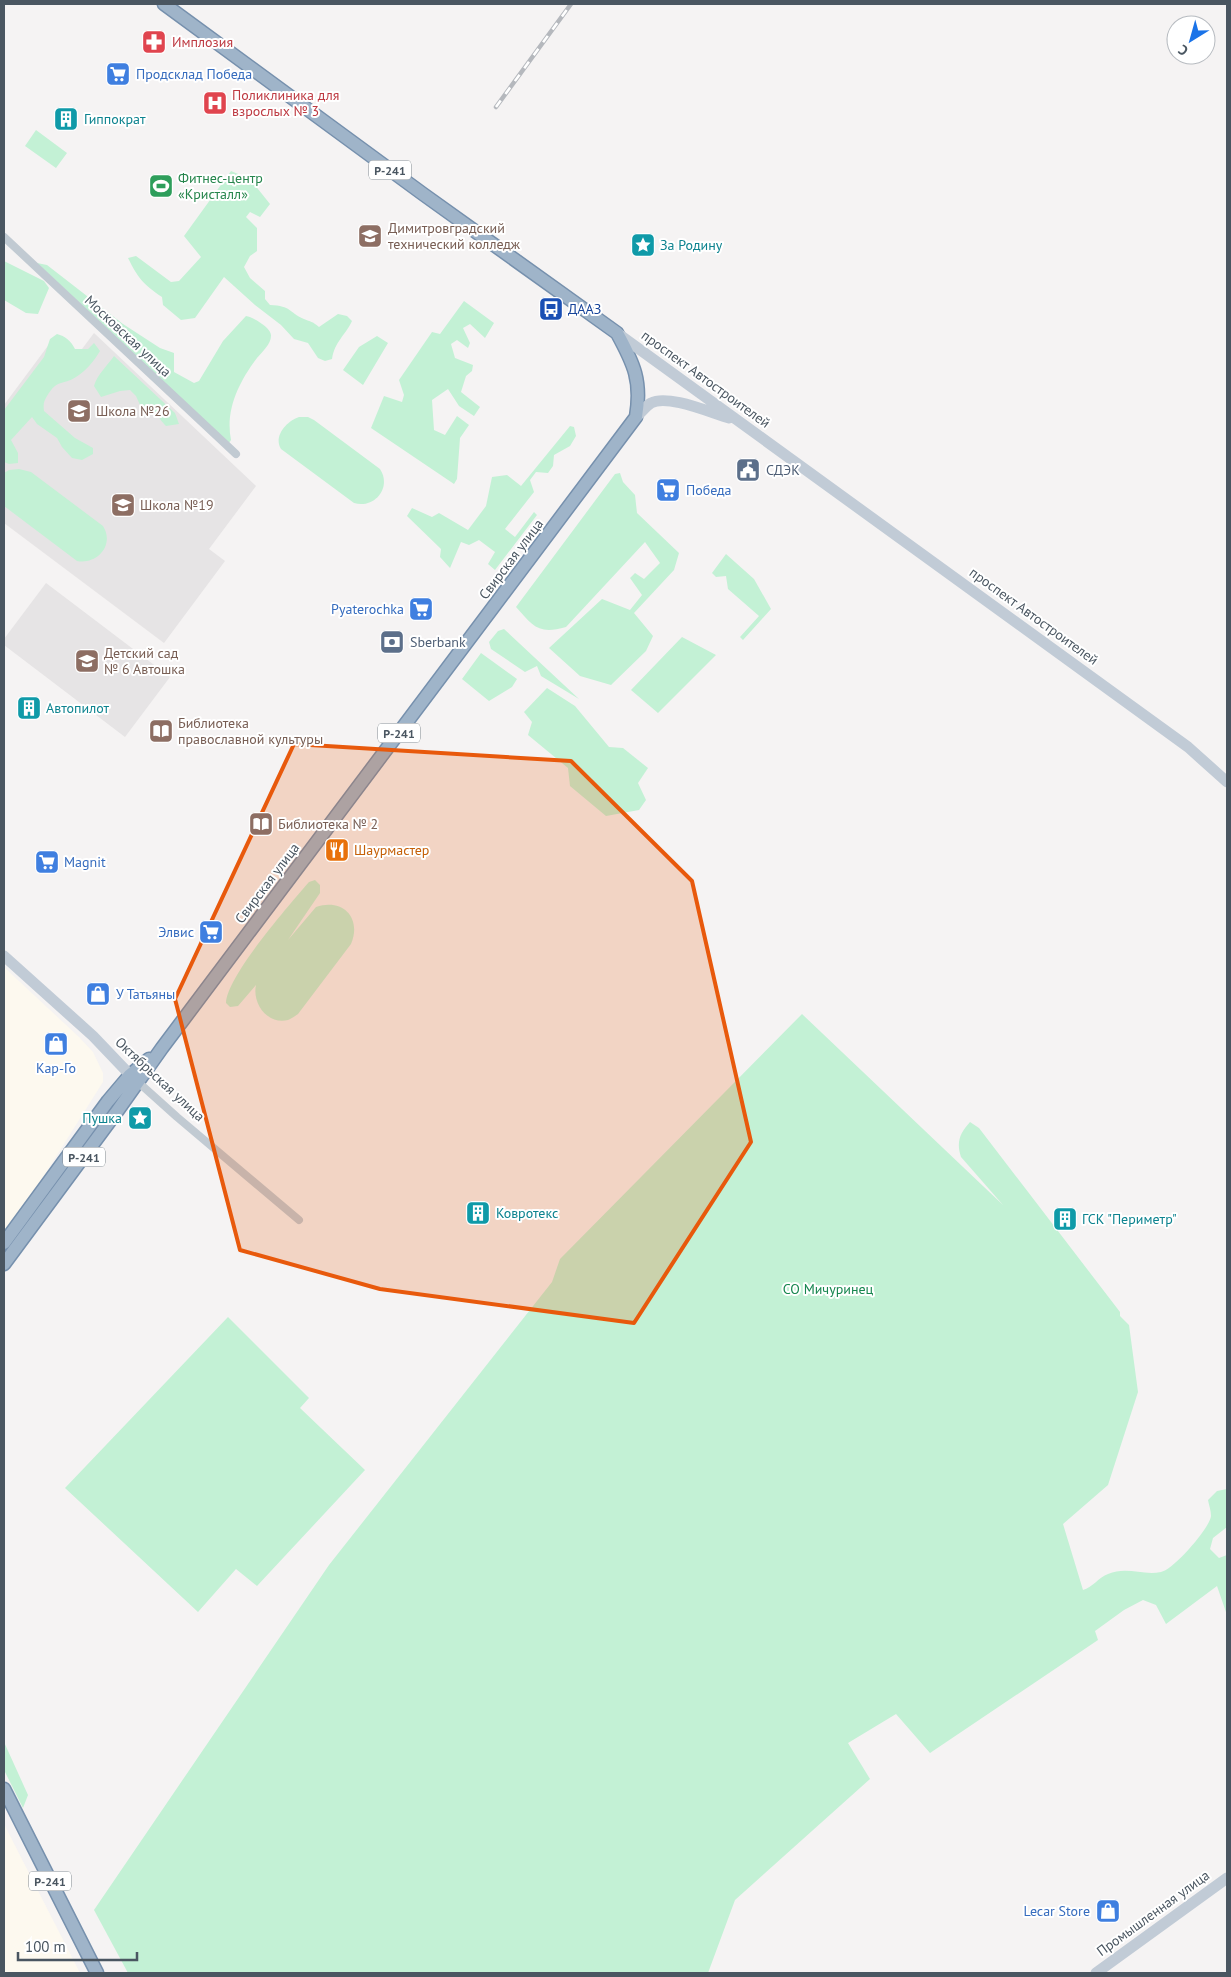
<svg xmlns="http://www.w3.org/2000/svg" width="1231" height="1977" viewBox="0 0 1231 1977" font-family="'PT Sans',sans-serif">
<rect width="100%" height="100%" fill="#f5f3f3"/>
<path fill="#fdf9ef" d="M4 967 79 1037 93 1052 103 1073V1082L35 1190 4 1232Z
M4 1824 80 1973H4Z"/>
<path fill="#e6e4e5" d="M94 333 256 486 209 549 225 561 164 643 4 523V405L53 339 76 357Z
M46 583 170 677 125 737 4 645V639Z"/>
<path fill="#c3f1d5" d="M36 130 67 153 56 168 25 146Z
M231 171 250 179 270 204 260 217 250 212 246 217 257 228V251L250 256 244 267 250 278 265 291V299L270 305C292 306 288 312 304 319 311 322 312 321 319 327L338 314 347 316 352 321C345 336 335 341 332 359L325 361 318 358 308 343 294 339 281 325 255 305 224 277 195 318 181 320 163 305 162 297C143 284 138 278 128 258L136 256 171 282 179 281 201 257 184 236Z
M4 261 44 281 49 288 38 314 26 313 4 300Z
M37 263 47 265 123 324 160 348 174 353V372L194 383 199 381 223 341 246 316C253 317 272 328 271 336 271 344 262 352 257 358 239 382 225 410 231 440L229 443 222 437Z
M464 301 494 323 485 338 470 324 463 328 470 343 468 348 457 340 451 344 455 358 473 365 472 371 466 376 461 392 480 407 474 416 459 406 448 389 432 400 434 430 445 435 457 416 469 425 460 438 457 479 454 484 371 428 384 396 402 402 404 395 399 380 432 332 440 334Z
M57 334C65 336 71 341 75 349H88L94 343 100 351C94 361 86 371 76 377 62 386 58 378 47 396 44 401 43 404 44 411L75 438 93 448V454L82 460 72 458 62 447 57 438 37 424 32 417 11 440 18 453V463L9 464 4 462V410L44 357 50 339Z
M377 336 388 343 363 385 343 370 359 347Z
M114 356 175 413 179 424 166 426C158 418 153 406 140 405L136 396 130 390 120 391 101 397 94 386C97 375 107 366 114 356Z
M299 417H308L314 420 380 469C392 487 375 509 354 503L281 449C273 436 287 421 299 417Z
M570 426 574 427 576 436 570 446 554 455 553 466 548 473 536 472 530 480 534 492 505 529 515 537 534 512 537 515 495 570 488 564 495 552 479 540 469 545 461 542 450 568 440 557 441 549 407 516 412 508 432 517 439 513 468 530 486 506 492 477 507 475 521 486Z
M19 469 31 472 103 526C115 545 97 565 77 561L4 506V473L9 470Z
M620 473 623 482 635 495 637 513 679 553 674 570 634 613 653 636 646 651 611 685 580 676 549 648 602 599 630 610 642 595 630 578 635 573 644 579 660 563 645 542 566 627C538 635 533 626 516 607L615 474Z
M726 554 754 579 771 609 743 640 740 637 759 616 728 589 726 576 716 577 712 573Z
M504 629 579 699 541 676 537 666 525 672 491 649 489 642 498 631Z
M682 637 716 655 658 713 631 690Z
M481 653 517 679 512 687 489 701 462 679Z
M547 688 575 706 609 747 623 748 648 768 638 783 646 800 639 810 606 816 570 786 568 768 528 735 532 722 524 712Z
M315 880 320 885V893L288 940 316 907C343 898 362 918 351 944L298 1014C295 1016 291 1019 288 1020 267 1025 252 1003 256 985L238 1006 230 1007 226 1003C227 976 289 905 309 882Z
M802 1014 1003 1205 961 1157C956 1142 960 1133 970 1122L979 1128 1120 1312V1316L1129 1325 1138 1392 1108 1485 1063 1524 1083 1590C1092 1588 1099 1577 1108 1574 1127 1566 1143 1576 1161 1572 1173 1570 1210 1528 1211 1516 1211 1511 1209 1505 1208 1500L1217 1491 1227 1489V1527L1213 1538 1210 1549 1219 1558 1227 1555V1615L1217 1586 1166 1624 1156 1605 1143 1600 1124 1610 1095 1631 1098 1640 930 1753 896 1714 848 1743 870 1779 735 1900 708 1973H128L94 1910 329 1565 552 1282 560 1259Z
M228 1317 309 1398 300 1408 365 1470 257 1586 236 1569 198 1612 65 1488Z
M4 1742 28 1795 23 1808 4 1770Z"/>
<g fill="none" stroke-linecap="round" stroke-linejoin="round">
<defs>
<path id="trunk" d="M4 1243 108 1101 130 1075 149 1059
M4 1264 118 1110 162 1048 636 417C642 381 634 364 617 333L423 194 164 4
M4 1789 97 1973"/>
</defs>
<use href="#trunk" stroke="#7690ad" stroke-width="15"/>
<path stroke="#c1cad2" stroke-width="8" d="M4 237 236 454
M138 1082 177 1117 299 1220"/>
<path stroke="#c1cbd6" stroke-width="11" d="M617 333 1188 747 1227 782
M636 417C641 413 646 406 651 403 668 394 711 413 729 418
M4 956 93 1036 135 1080
M1096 1973 1227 1878"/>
<use href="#trunk" stroke="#9fb4c9" stroke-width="12"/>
<defs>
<path id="rail" d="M496 107 571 4"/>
</defs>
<use href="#rail" stroke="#b5b8bd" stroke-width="4.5"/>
<use href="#rail" stroke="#fff" stroke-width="2.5" stroke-dasharray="8" stroke-linecap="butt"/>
</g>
<path fill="#e8590c" fill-opacity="0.2" stroke="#e8590c" stroke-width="4" stroke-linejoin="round" d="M294 744 571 761 692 881 751 1142 634 1323 380 1289 240 1250 175 999Z"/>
<defs>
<symbol id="pharmacy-square" viewBox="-11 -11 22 22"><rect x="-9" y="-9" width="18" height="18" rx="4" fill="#e0444e" stroke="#fff"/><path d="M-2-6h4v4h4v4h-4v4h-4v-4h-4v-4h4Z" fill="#fff"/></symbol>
<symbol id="supermarket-square" viewBox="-11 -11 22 22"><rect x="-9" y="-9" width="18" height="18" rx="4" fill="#3f7fe0" stroke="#fff"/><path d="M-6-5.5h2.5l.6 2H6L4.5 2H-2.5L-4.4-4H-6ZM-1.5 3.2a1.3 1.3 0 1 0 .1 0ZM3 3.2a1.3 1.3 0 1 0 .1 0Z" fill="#fff"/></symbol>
<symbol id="hospital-square" viewBox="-11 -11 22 22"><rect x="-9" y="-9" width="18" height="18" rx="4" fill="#e0444e" stroke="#fff"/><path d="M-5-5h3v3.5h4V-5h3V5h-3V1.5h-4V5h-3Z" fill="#fff"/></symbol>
<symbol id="building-square" viewBox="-11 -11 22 22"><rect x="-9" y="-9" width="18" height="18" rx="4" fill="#0f9aa8" stroke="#fff"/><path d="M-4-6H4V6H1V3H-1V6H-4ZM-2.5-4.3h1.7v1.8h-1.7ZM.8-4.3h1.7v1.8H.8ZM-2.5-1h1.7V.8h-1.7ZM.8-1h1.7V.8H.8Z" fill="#fff"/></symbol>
<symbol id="stadium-square" viewBox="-11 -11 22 22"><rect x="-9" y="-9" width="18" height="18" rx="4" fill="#2e9e5b" stroke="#fff"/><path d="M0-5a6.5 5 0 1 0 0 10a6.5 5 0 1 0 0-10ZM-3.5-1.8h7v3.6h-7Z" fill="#fff"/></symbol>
<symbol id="university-square" viewBox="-11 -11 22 22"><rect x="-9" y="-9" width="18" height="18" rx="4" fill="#8d6e63" stroke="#fff"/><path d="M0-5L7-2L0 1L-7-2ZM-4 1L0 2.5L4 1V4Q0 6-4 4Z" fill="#fff"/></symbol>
<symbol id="sight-square" viewBox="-11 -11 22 22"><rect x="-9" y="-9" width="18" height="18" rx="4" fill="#0f9aa8" stroke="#fff"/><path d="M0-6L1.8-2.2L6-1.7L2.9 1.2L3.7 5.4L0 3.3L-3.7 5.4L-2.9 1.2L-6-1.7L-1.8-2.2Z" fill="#fff"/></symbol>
<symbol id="bus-square" viewBox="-11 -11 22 22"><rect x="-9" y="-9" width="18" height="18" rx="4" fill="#1a4fb4" stroke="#fff"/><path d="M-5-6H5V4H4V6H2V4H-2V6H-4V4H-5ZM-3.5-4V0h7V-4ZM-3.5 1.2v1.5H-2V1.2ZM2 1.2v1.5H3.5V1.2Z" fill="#fff"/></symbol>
<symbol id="school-square" viewBox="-11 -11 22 22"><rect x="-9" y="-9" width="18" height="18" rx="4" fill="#8d6e63" stroke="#fff"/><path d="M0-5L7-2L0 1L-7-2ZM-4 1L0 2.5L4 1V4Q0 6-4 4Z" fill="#fff"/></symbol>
<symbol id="civic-square" viewBox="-11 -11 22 22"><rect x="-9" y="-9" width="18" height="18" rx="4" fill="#5c6f8a" stroke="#fff"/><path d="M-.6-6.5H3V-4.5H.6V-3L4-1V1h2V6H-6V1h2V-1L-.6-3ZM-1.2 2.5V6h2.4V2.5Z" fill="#fff"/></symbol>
<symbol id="bank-square" viewBox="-11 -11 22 22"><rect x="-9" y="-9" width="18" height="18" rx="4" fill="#5c6f8a" stroke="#fff"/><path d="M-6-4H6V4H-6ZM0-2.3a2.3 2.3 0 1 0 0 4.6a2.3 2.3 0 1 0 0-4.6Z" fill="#fff"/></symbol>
<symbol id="library-square" viewBox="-11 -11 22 22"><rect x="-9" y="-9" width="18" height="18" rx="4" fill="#8d6e63" stroke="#fff"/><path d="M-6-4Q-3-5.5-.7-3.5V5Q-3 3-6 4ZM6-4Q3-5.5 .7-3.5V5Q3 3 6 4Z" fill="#fff"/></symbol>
<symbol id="restaurant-square" viewBox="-11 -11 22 22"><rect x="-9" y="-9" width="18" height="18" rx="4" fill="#e8710a" stroke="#fff"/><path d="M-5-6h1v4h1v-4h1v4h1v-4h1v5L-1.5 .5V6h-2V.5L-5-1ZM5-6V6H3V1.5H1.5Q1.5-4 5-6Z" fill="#fff"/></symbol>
<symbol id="shop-square" viewBox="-11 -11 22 22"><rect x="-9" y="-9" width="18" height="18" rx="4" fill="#3f7fe0" stroke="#fff"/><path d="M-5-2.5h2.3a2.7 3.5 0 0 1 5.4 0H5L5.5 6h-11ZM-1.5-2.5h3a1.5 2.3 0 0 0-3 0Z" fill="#fff"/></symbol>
</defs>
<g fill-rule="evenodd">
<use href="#pharmacy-square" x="140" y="28" width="28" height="28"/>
<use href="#supermarket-square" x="104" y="60" width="28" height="28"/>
<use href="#hospital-square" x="201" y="89" width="28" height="28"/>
<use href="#building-square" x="52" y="105" width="28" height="28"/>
<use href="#stadium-square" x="147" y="172" width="28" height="28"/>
<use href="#university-square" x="356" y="222" width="28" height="28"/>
<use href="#sight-square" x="629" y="231" width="28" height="28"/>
<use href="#bus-square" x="537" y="295" width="28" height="28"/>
<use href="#school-square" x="65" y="397" width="28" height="28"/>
<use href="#civic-square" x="734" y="456" width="28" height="28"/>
<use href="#supermarket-square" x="654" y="476" width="28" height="28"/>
<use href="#school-square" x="109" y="491" width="28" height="28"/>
<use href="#supermarket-square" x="407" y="595" width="28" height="28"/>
<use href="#bank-square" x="378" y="628" width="28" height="28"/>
<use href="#school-square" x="73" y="647" width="28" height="28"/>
<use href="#building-square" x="15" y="694" width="28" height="28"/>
<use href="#library-square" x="147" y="717" width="28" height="28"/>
<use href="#library-square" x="247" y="810" width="28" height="28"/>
<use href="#restaurant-square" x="323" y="836" width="28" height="28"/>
<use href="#supermarket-square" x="33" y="848" width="28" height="28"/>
<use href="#supermarket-square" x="197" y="918" width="28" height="28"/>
<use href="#shop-square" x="84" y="980" width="28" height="28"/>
<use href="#shop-square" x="42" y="1030" width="28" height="28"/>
<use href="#sight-square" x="126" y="1104" width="28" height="28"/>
<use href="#building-square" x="464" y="1199" width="28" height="28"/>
<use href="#building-square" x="1051" y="1205" width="28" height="28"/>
<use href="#shop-square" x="1094" y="1897" width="28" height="28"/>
</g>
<g text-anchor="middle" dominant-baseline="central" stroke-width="4" stroke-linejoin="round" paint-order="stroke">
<g fill="#fff" stroke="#808990" stroke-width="1">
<rect x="369" y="160.5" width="42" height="19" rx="4"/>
<rect x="378" y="723.5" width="42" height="19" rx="4"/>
<rect x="63" y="1147.5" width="42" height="19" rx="4"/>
<rect x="29" y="1871.5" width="42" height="19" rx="4"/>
</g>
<g font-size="12" font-weight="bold" fill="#4a5661">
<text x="390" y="170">Р-241</text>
<text x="399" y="733">Р-241</text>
<text x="84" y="1157">Р-241</text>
<text x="50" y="1881">Р-241</text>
</g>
<g font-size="14" fill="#be3a42" stroke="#fff" text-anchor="start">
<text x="172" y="42">Имплозия</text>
<text x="232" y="95">Поликлиника для<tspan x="232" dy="16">взрослых № 3</tspan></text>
</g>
<g font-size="14" fill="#366cbe" stroke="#fff" text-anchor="start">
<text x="136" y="74">Продсклад Победа</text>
<text x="686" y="490">Победа</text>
<text x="404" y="609" text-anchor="end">Pyaterochka</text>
<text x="64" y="862">Magnit</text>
<text x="194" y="932" text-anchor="end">Элвис</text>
<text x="116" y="994">У Татьяны</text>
<text x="56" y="1068" text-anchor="middle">Кар-Го</text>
<text x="1090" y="1911" text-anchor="end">Lecar Store</text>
</g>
<g font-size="14" fill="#0d838f" stroke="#fff" text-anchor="start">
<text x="84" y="119">Гиппократ</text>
<text x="660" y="245">За Родину</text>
<text x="46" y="708">Автопилот</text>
<text x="122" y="1118" text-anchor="end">Пушка</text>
<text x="496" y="1213">Ковротекс</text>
<text x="1082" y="1219">ГСК "Периметр"</text>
</g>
<g font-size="14" fill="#27864d" stroke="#fff" text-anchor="start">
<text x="178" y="178">Фитнес-центр<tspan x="178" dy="16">«Кристалл»</tspan></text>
</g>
<g font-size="14" fill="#785e54" stroke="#fff" text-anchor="start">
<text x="388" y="228">Димитровградский<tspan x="388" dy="16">технический колледж</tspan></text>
<text x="96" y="411">Школа №26</text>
<text x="140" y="505">Школа №19</text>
<text x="104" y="653">Детский сад<tspan x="104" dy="16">№ 6 Автошка</tspan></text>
<text x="178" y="723">Библиотека<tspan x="178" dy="16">православной культуры</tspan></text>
<text x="278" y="824">Библиотека № 2</text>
</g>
<g font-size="14" fill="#164399" stroke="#fff" text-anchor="start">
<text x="568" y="309">ДААЗ</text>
</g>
<g font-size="14" fill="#4a5661" stroke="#fff">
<text transform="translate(128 336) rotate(43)">Московская улица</text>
<text transform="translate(706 379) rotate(36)">проспект Автостроителей</text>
<text transform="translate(511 559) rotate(-53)">Свирская улица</text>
<text transform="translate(1034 616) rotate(36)">проспект Автостроителей</text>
<text transform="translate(267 883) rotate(-53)">Свирская улица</text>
<text transform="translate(160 1079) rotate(43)">Октябрьская улица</text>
<text transform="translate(1153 1913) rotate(-36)">Промышленная улица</text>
</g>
<g font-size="14" fill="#4e5e75" stroke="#fff" text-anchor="start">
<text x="766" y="470">СДЭК</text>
<text x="410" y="642">Sberbank</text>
</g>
<g font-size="14" fill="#c56008" stroke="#fff" text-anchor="start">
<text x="354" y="850">Шаурмастер</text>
</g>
<g font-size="14" fill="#17864f" stroke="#fff">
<text x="828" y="1289">СО Мичуринец</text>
</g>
</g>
<rect width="1231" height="1977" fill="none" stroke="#4a5661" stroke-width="10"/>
<g transform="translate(1191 40) rotate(217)"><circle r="24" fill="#ffffff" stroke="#b7bbc0"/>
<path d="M0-4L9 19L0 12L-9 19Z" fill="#1a73e8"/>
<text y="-8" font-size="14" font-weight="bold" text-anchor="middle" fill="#4a5661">С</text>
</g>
<path d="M18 1952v8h119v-8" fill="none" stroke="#4a5661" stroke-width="2.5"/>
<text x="25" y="1952" font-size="15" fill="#4a5661" stroke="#ffffff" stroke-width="4" paint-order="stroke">100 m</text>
</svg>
